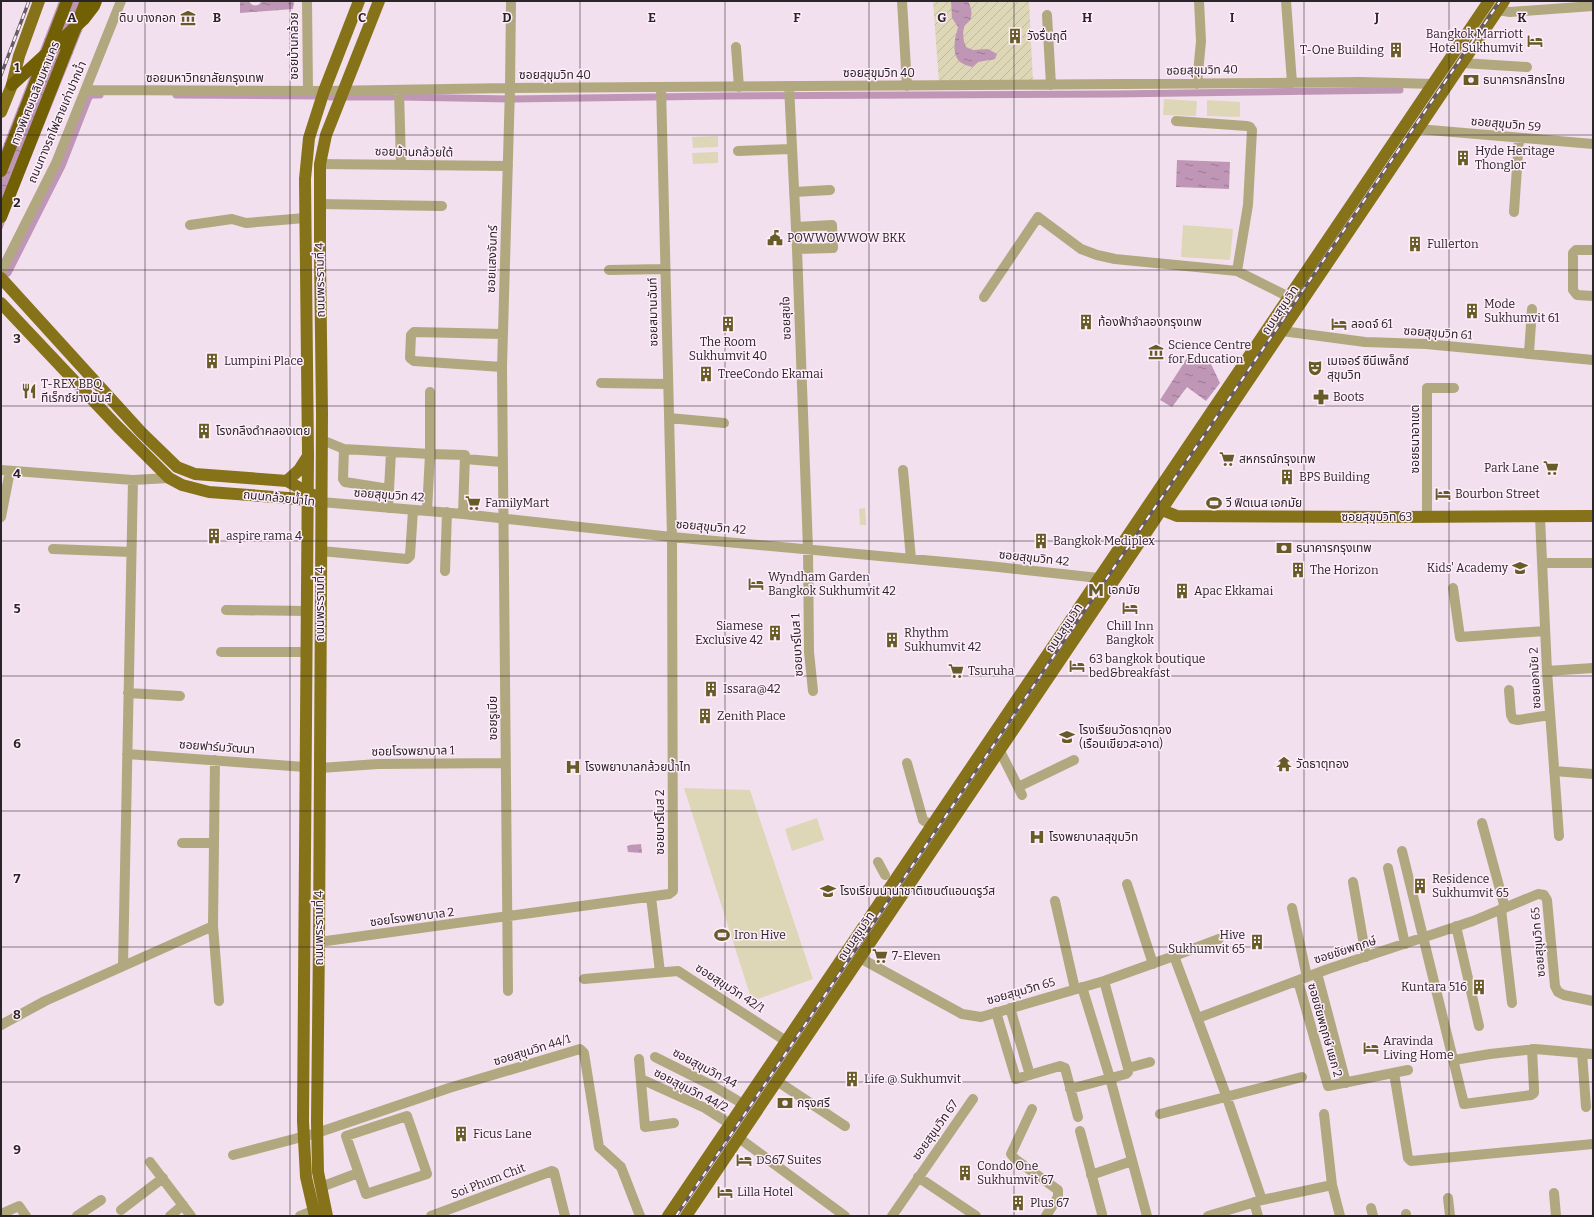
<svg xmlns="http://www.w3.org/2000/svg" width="1594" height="1217" viewBox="0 0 1594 1217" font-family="Bitter,'Noto Sans Thai',serif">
<defs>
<pattern id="garden-furrows" width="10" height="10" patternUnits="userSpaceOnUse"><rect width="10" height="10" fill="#ddd6b7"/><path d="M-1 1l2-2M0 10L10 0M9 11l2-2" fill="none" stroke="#beb89d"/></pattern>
<pattern id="water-ripples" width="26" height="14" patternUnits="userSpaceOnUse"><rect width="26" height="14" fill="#bf96b5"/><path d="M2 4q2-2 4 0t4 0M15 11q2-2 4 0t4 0" fill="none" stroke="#9b7a93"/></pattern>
</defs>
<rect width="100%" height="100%" fill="#f3e0ee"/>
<path fill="#ddd6b7" d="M1164 99 1197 101 1196 116 1163 115Z
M1207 100 1240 102V117L1207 116Z
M718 136V147L693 148 692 137Z
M718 152V163L693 164 692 153Z
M1183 225 1233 229 1230 260 1181 257Z
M865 508 866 525H860L859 509Z
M684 788 750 790 813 979 752 1001Z
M817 818 824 840 792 851 785 829Z"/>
<path fill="url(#garden-furrows)" d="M933 1H1029L1033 83H939Z"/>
<path fill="url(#water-ripples)" d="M59 1H94L1 232V151Z
M240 1H249C252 7 258 7 262 1H294L293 9 240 13Z
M951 1H968C971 6 973 14 970 20 969 22 966 23 965 25 962 32 963 40 966 47L973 50 988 49 997 54 995 59 978 62 972 67C968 66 963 64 960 62 951 54 955 37 958 27L952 18Z
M1177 160 1230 162 1229 189 1176 187Z
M1189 355 1211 364 1220 383 1206 401 1187 387 1172 407 1160 400Z
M641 844 642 853 628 852 627 846 630 845Z"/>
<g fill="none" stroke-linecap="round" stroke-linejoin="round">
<path stroke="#bf96b5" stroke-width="7" d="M176 95 318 96
M330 97H332
M346 97H392
M401 97 511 99 724 96 1114 94 1400 90
M8 273 62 166 89 97 92 95H100"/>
<path stroke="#b2a880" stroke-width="10" d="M307 1 308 91
M902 1 907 86
M1286 1 1292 83
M1498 10 1510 12 1593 6
M1047 15 1051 85
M736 47 739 87
M1462 63 1527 67
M1197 84 1201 41 1199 1
M789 86 797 249 808 549 809 652 813 691
M86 90 324 91 510 88 1266 83 1361 82 1433 84
M399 90 401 165
M1176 121 1247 126 1250 127 1252 130 1248 205 1237 271
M1418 129 1593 144
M738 151 791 149
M320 164 508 166
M794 192 830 190
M319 204 442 206
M1514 212 1519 138
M190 225 232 219 246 223 305 218
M796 227 832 225 833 248 797 249
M1593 250H1576L1573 253V290L1577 295 1593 296
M609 270 665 269
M1 272 56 163 121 1
M984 297 1038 217 1081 249 1097 255 1115 259 1237 271 1289 297
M1282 331 1365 342 1426 344 1593 360
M1529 353 1532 309
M502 367 414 361 410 358 411 335 414 332 503 334
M601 383 668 384
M669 418 724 423
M322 442H327L344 449 430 454 465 455 463 514
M344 449 343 479 345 482 389 489
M465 459 502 462
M1 470 133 480 169 478
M903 470 911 559
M321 502 463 514 672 537 989 566 1099 578
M388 508 391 452
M427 511 430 454V392
M1 517 10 471
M1427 517V388H1454
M1540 517 1547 671 1559 836
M53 549 131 552
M321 551 407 559 410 556 413 510
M1542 563H1593
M445 571 447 512
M1453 588 1460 637 1545 631
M226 610 306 611
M221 652H306
M1547 671 1593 668
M1509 690 1511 715 1513 719 1518 720 1550 715
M128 693 180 696
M1000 751 1022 795
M127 754 305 767
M215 760 213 926 219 1001
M907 763 923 820 931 825
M320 768 378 764 506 763
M1554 771 1593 774
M1018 787 1074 760
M1482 823 1505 908
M182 843H214
M1402 851 1464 1104 1531 1095 1534 1093V1089L1532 1049
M878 862 885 875
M1388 868 1405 944
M1353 882 1366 957
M1127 884 1153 964
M651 897 660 972
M1055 901 1075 989
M1292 908 1307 977
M1501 909 1512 1003
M1456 926 1479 1026
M319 942 669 894 673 891 672 537 661 87
M1174 956 1219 939
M860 958 962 1014 981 1017 1104 981 1174 956 1226 1095 1262 1200
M123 966 133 480
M1317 973 1346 1083
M584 979 678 971 786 1041
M1298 981 1328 1086 1408 1070
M1082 987 1110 1078 1147 1216
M508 991 502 367 510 88 511 1
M1010 1008 1030 1075
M996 1012 1016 1079 1060 1066 1065 1068 1078 1117
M1198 1018 1328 969 1473 921 1538 894 1544 895 1547 900 1555 986 1558 992 1564 995 1593 1001
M1 1025 45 1001 213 926
M1582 1053 1586 1107
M655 1057 713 1086 743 1104
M639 1059 645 1127 674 1123
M1454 1060 1490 1054 1535 1049 1593 1054
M1128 1068 1150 1062
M1394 1073 1408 1158 1411 1161 1593 1144
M641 1079 705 1108 730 1124
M777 1081 845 1126
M1070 1089 1126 1074 1128 1072V1068L1104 981
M1032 1109 1011 1154 1015 1159 1058 1190V1197L1046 1216
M1160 1114 1302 1077
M1324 1114 1332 1185 1340 1216
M407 1116 427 1174 366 1194 346 1136Z
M1080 1131 1102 1214
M739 1138 845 1216
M233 1155 317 1133 449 1088 580 1049 584 1053 599 1147 621 1167 640 1216
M150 1162 191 1216
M1091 1175 1132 1161
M918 1177 976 1216
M321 1187 358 1173
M1554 1193 1556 1216
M1448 1198 1450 1216
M1254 1202 1258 1216
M1371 1208 1373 1216
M121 1210 163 1178
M1 1214 19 1206 26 1216
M1406 1214V1216
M77 1216 101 1200
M170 1216 183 1205
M300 1216 313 1211
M431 1216 552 1171 554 1172 565 1216
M892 1216 973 1099
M1208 1216 1262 1200 1332 1185"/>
<path stroke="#867319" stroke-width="12" d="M1 112 12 85 19 56 39 1
M1 278 141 432 177 467 195 474 287 481 313 495
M1 303 118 427 169 478 182 485 209 492 288 498 314 501
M287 481 299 470 308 456
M1157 505 1162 510 1177 516 1397 517 1593 516
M315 1216 306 1177 303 1121 308 455 305 179 309 138 324 91 359 1
M327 1216 318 1172 317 1121 319 942 322 414 320 257V164L326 135 379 1
M668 1216 1489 1
M686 1216 1504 1"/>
<path stroke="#726005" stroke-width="12" d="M12 85 84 19 94 6 96 1
M1 171 67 1
M1 217 86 1"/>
<defs>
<path id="rail" d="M1 75 29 1
M676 1216 1051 660 1500 1"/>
</defs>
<use href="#rail" stroke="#655b63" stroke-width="3.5"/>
<use href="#rail" stroke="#feeefa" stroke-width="2" stroke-dasharray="6" stroke-linecap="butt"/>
</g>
<path fill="none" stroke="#2b2429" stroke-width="1" stroke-opacity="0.55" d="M145 1V1216M290 1V1216M435 1V1216M580 1V1216M725 1V1216M869 1V1216M1014 1V1216M1159 1V1216M1304 1V1216M1449 1V1216M1 135H1593M1 270H1593M1 406H1593M1 541H1593M1 676H1593M1 811H1593M1 947H1593M1 1082H1593"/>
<defs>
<symbol id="museum-bare" viewBox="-9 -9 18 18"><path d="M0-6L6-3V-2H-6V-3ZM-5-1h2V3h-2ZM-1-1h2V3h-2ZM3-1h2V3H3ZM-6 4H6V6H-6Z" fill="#675b27" stroke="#feeefa" stroke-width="2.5" paint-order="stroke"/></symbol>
<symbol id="building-bare" viewBox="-9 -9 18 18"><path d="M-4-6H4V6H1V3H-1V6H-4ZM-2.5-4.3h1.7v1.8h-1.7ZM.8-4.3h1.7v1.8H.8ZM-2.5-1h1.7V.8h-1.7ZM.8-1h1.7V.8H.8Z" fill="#675b27" stroke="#feeefa" stroke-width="2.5" paint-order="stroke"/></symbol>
<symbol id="hotel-bare" viewBox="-9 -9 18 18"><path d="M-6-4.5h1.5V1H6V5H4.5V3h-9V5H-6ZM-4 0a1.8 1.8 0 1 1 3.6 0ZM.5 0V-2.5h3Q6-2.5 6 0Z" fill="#675b27" stroke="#feeefa" stroke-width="2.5" paint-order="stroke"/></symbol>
<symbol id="bank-bare" viewBox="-9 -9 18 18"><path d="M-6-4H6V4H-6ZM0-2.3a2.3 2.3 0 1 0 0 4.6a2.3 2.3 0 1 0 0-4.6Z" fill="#675b27" stroke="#feeefa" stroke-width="2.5" paint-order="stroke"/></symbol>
<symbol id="civic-bare" viewBox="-9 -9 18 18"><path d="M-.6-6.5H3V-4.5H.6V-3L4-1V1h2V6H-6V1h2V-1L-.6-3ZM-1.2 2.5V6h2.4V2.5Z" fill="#675b27" stroke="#feeefa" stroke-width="2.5" paint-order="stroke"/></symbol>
<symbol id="theatre-bare" viewBox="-9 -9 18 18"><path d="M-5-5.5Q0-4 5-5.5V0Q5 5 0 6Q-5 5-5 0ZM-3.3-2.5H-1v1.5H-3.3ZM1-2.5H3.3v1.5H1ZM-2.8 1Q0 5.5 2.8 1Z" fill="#675b27" stroke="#feeefa" stroke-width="2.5" paint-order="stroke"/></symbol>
<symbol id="restaurant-bare" viewBox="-9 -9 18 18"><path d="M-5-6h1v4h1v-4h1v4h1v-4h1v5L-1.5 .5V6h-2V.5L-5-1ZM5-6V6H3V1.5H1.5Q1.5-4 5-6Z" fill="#675b27" stroke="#feeefa" stroke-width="2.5" paint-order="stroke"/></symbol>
<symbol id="pharmacy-bare" viewBox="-9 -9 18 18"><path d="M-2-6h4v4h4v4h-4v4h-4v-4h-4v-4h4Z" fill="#675b27" stroke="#feeefa" stroke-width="2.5" paint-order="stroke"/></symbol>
<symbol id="supermarket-bare" viewBox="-9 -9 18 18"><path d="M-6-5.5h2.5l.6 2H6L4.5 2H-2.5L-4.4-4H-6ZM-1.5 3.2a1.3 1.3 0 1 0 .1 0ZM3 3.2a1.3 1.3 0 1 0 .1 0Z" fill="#675b27" stroke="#feeefa" stroke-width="2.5" paint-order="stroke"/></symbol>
<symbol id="stadium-bare" viewBox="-9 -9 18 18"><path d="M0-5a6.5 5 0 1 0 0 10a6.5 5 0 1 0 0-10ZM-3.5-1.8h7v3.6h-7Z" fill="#675b27" stroke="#feeefa" stroke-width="2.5" paint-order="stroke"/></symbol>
<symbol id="school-bare" viewBox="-9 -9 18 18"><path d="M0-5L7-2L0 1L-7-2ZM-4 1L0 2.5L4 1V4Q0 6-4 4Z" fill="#675b27" stroke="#feeefa" stroke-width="2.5" paint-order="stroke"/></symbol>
<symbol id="metro-bare" viewBox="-9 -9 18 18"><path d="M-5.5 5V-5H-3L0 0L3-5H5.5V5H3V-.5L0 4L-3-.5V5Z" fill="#675b27" stroke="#feeefa" stroke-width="2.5" paint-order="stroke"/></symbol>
<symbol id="temple-bare" viewBox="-9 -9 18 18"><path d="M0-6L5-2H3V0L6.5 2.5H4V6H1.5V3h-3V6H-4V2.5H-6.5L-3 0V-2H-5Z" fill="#675b27" stroke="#feeefa" stroke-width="2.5" paint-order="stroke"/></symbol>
<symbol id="hospital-bare" viewBox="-9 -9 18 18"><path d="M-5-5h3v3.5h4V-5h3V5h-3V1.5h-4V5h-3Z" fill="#675b27" stroke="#feeefa" stroke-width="2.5" paint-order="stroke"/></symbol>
</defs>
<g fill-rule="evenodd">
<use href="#museum-bare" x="177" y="7" width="22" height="22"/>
<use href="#building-bare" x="1004" y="25" width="22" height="22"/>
<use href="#hotel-bare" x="1524" y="30" width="22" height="22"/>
<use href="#building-bare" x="1385" y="39" width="22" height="22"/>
<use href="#bank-bare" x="1460" y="69" width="22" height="22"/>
<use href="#building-bare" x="1452" y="147" width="22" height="22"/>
<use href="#civic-bare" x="764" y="227" width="22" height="22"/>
<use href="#building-bare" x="1404" y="233" width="22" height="22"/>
<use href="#building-bare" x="1461" y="300" width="22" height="22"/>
<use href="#building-bare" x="1075" y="311" width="22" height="22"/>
<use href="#building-bare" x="717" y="313" width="22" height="22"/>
<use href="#hotel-bare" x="1328" y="313" width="22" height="22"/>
<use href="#museum-bare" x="1145" y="341" width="22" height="22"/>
<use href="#building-bare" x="201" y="350" width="22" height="22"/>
<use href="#theatre-bare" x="1304" y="357" width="22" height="22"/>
<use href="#building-bare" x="695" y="363" width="22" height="22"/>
<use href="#restaurant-bare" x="18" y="380" width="22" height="22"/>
<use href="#pharmacy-bare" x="1310" y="386" width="22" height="22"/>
<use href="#building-bare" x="193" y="420" width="22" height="22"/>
<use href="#supermarket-bare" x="1216" y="448" width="22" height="22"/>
<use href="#supermarket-bare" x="1540" y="457" width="22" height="22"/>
<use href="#building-bare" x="1276" y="466" width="22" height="22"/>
<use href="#hotel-bare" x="1432" y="483" width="22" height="22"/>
<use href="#supermarket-bare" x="462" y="492" width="22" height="22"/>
<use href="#stadium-bare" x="1203" y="492" width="22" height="22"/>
<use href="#building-bare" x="203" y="525" width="22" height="22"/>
<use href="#building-bare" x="1030" y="530" width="22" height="22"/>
<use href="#bank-bare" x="1273" y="537" width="22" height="22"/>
<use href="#school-bare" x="1509" y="557" width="22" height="22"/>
<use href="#building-bare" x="1287" y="559" width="22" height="22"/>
<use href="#hotel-bare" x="745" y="573" width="22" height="22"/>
<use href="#metro-bare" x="1085" y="579" width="22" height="22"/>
<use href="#building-bare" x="1171" y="580" width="22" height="22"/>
<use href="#hotel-bare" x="1119" y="597" width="22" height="22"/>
<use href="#building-bare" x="764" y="622" width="22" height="22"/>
<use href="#building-bare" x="881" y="629" width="22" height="22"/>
<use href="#hotel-bare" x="1066" y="655" width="22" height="22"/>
<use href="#supermarket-bare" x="945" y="660" width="22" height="22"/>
<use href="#building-bare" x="700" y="678" width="22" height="22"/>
<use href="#building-bare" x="694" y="705" width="22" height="22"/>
<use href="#school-bare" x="1056" y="726" width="22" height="22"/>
<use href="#temple-bare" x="1273" y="753" width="22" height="22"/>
<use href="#hospital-bare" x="562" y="756" width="22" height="22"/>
<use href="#hospital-bare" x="1026" y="826" width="22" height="22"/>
<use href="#building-bare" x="1409" y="875" width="22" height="22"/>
<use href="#school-bare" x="817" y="880" width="22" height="22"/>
<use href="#stadium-bare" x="711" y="924" width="22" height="22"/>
<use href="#building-bare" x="1246" y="931" width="22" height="22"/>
<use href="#supermarket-bare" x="869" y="945" width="22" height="22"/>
<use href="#building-bare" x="1468" y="976" width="22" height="22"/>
<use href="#hotel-bare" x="1360" y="1037" width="22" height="22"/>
<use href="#building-bare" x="841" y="1068" width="22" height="22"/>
<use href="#bank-bare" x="774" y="1092" width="22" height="22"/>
<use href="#building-bare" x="450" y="1123" width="22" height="22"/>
<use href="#hotel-bare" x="733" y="1149" width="22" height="22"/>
<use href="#building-bare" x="954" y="1162" width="22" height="22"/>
<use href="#hotel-bare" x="714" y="1181" width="22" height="22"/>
<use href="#building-bare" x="1007" y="1192" width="22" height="22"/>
</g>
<g text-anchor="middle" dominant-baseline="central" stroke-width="3" stroke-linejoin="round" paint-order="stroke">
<g font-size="12" fill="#2b2429" stroke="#feeefa" text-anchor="start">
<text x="176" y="18" text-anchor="end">ดิบ บางกอก</text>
<text x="1523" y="34" text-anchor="end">Bangkok Marriott<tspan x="1523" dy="14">Hotel Sukhumvit</tspan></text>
<text x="1027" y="36">วังรื่นฤดี</text>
<text x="1384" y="50" text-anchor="end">T-One Building</text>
<text x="1483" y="80">ธนาคารกสิกรไทย</text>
<text x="1475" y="151">Hyde Heritage<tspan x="1475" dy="14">Thonglor</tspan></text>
<text x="787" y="238">POWWOWWOW BKK</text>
<text x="1427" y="244">Fullerton</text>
<text x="1484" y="304">Mode<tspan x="1484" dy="14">Sukhumvit 61</tspan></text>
<text x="1098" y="322">ท้องฟ้าจำลองกรุงเทพ</text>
<text x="1351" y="324">ลอดจ์ 61</text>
<text x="728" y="342" text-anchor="middle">The Room<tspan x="728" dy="14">Sukhumvit 40</tspan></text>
<text x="1168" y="345">Science Centre<tspan x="1168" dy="14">for Education</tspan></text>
<text x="224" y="361">Lumpini Place</text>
<text x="1327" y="361">เมเจอร์ ซีนีเพล็กซ์<tspan x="1327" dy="14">สุขุมวิท</tspan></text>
<text x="718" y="374">TreeCondo Ekamai</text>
<text x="41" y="384">T-REX BBQ<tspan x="41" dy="14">ทีเร็กซ์ย่างมันส์</tspan></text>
<text x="1333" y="397">Boots</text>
<text x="216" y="431">โรงกลึงดำคลองเตย</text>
<text x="1239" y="459">สหกรณ์กรุงเทพ</text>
<text x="1539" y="468" text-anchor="end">Park Lane</text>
<text x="1299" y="477">BPS Building</text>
<text x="1455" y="494">Bourbon Street</text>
<text x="485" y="503">FamilyMart</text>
<text x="1226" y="503">วี ฟิตเนส เอกมัย</text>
<text x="226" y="536">aspire rama 4</text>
<text x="1053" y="541">Bangkok Mediplex</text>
<text x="1296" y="548">ธนาคารกรุงเทพ</text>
<text x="1508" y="568" text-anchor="end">Kids' Academy</text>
<text x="1310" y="570">The Horizon</text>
<text x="768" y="577">Wyndham Garden<tspan x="768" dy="14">Bangkok Sukhumvit 42</tspan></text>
<text x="1108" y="590">เอกมัย</text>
<text x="1194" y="591">Apac Ekkamai</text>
<text x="763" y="626" text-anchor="end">Siamese<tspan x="763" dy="14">Exclusive 42</tspan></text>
<text x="1130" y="626" text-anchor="middle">Chill Inn<tspan x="1130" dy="14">Bangkok</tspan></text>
<text x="904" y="633">Rhythm<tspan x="904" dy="14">Sukhumvit 42</tspan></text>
<text x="1089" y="659">63 bangkok boutique<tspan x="1089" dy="14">bed&amp;breakfast</tspan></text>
<text x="968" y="671">Tsuruha</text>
<text x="723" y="689">Issara@42</text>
<text x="717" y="716">Zenith Place</text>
<text x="1079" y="730">โรงเรียนวัดธาตุทอง<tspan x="1079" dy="14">(เรือนเขียวสะอาด)</tspan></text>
<text x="1296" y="764">วัดธาตุทอง</text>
<text x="585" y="767">โรงพยาบาลกล้วยน้ำไท</text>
<text x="1049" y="837">โรงพยาบาลสุขุมวิท</text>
<text x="1432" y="879">Residence<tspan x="1432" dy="14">Sukhumvit 65</tspan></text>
<text x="840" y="891">โรงเรียนนานาชาติเซนต์แอนดรูว์ส</text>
<text x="734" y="935">Iron Hive</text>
<text x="1245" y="935" text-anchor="end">Hive<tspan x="1245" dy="14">Sukhumvit 65</tspan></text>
<text x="892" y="956">7-Eleven</text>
<text x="1467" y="987" text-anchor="end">Kuntara 516</text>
<text x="1383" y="1041">Aravinda<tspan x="1383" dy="14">Living Home</tspan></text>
<text x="864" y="1079">Life @ Sukhumvit</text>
<text x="797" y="1103">กรุงศรี</text>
<text x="473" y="1134">Ficus Lane</text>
<text x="756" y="1160">DS67 Suites</text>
<text x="977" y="1166">Condo One<tspan x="977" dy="14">Sukhumvit 67</tspan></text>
<text x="737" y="1192">Lilla Hotel</text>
<text x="1030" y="1203">Plus 67</text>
</g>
<g font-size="12" fill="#2b2429" stroke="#feeefa">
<text transform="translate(294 46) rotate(-90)">ซอยบ้านกล้วย</text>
<text transform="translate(1202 70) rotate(-1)">ซอยสุขุมวิท 40</text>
<text x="879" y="73">ซอยสุขุมวิท 40</text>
<text x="555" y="75">ซอยสุขุมวิท 40</text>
<text x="205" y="78">ซอยมหาวิทยาลัยกรุงเทพ</text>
<text transform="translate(35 93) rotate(-68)">ทางพิเศษเฉลิมมหานคร</text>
<text transform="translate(57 122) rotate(-67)">ถนนทางรถไฟสายเก่าปากน้ำ</text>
<text transform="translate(1506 124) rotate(5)">ซอยสุขุมวิท 59</text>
<text transform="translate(414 152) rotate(1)">ซอยบ้านกล้วยใต้</text>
<text transform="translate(492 259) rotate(-88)">ซอยแสงจันทร์</text>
<text transform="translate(320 280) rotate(-91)">ถนนพระรามที่ 4</text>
<text transform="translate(1280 310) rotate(-56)">ถนนสุขุมวิท</text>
<text transform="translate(653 312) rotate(-91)">ซอยสมานฉันท์</text>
<text transform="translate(786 318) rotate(-92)">ซอยสุขใจ</text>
<text transform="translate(1438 333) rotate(4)">ซอยสุขุมวิท 61</text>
<text transform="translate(1415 439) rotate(-90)">ซอยธนาอาเขต</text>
<text transform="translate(389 495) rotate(4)">ซอยสุขุมวิท 42</text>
<text transform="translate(279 498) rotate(6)">ถนนกล้วยน้ำไท</text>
<text x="1377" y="517">ซอยสุขุมวิท 63</text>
<text transform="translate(711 527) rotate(5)">ซอยสุขุมวิท 42</text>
<text transform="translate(1034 558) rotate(6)">ซอยสุขุมวิท 42</text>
<text transform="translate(320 604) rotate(-90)">ถนนพระรามที่ 4</text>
<text transform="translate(1064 628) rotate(-56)">ถนนสุขุมวิท</text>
<text transform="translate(797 645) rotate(-93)">ซอยบาร์โบส 1</text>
<text transform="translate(1535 678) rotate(-93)">ซอยเอกมัย 2</text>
<text transform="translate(493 718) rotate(-90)">ซอยรูเบีย</text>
<text transform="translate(217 747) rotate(4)">ซอยฟาร์มวัฒนา</text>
<text transform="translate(413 751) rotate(-1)">ซอยโรงพยาบาล 1</text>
<text transform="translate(660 822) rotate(-90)">ซอยบาร์โบส 2</text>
<text transform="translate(412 917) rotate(-7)">ซอยโรงพยาบาล 2</text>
<text transform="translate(319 928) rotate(-90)">ถนนพระรามที่ 4</text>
<text transform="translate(856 936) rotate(-56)">ถนนสุขุมวิท</text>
<text transform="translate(1538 942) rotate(-95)">ซอยสุขุมวิท 65</text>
<text transform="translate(1345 950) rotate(-18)">ซอยชัยพฤกษ์</text>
<text transform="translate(730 988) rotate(33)">ซอยสุขุมวิท 42/1</text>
<text transform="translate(1021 991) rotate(-16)">ซอยสุขุมวิท 65</text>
<text transform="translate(1325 1030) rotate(74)">ซอยชัยพฤกษ์ แยก 2</text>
<text transform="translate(532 1050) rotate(-17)">ซอยสุขุมวิท 44/1</text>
<text transform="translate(705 1068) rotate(28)">ซอยสุขุมวิท 44</text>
<text transform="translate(691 1090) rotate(27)">ซอยสุขุมวิท 44/2</text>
<text transform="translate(935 1130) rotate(-55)">ซอยสุขุมวิท 67</text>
<text transform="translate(488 1181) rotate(-21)">Soi Phum Chit</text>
</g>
</g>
<g font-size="13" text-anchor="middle" font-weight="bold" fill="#2b2429" stroke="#feeefa" stroke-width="3" stroke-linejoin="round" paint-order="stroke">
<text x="72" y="22">A</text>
<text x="217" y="22">B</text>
<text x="362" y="22">C</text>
<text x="507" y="22">D</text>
<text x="652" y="22">E</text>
<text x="797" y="22">F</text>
<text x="942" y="22">G</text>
<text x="1087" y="22">H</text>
<text x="1232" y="22">I</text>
<text x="1377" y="22">J</text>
<text x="1522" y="22">K</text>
<text x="17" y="72">1</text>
<text x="17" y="207">2</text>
<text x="17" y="343">3</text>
<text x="17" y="478">4</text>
<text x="17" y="613">5</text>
<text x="17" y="748">6</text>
<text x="17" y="883">7</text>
<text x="17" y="1019">8</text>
<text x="17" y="1154">9</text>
</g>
<rect width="1594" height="1217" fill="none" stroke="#2b2429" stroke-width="4"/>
</svg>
